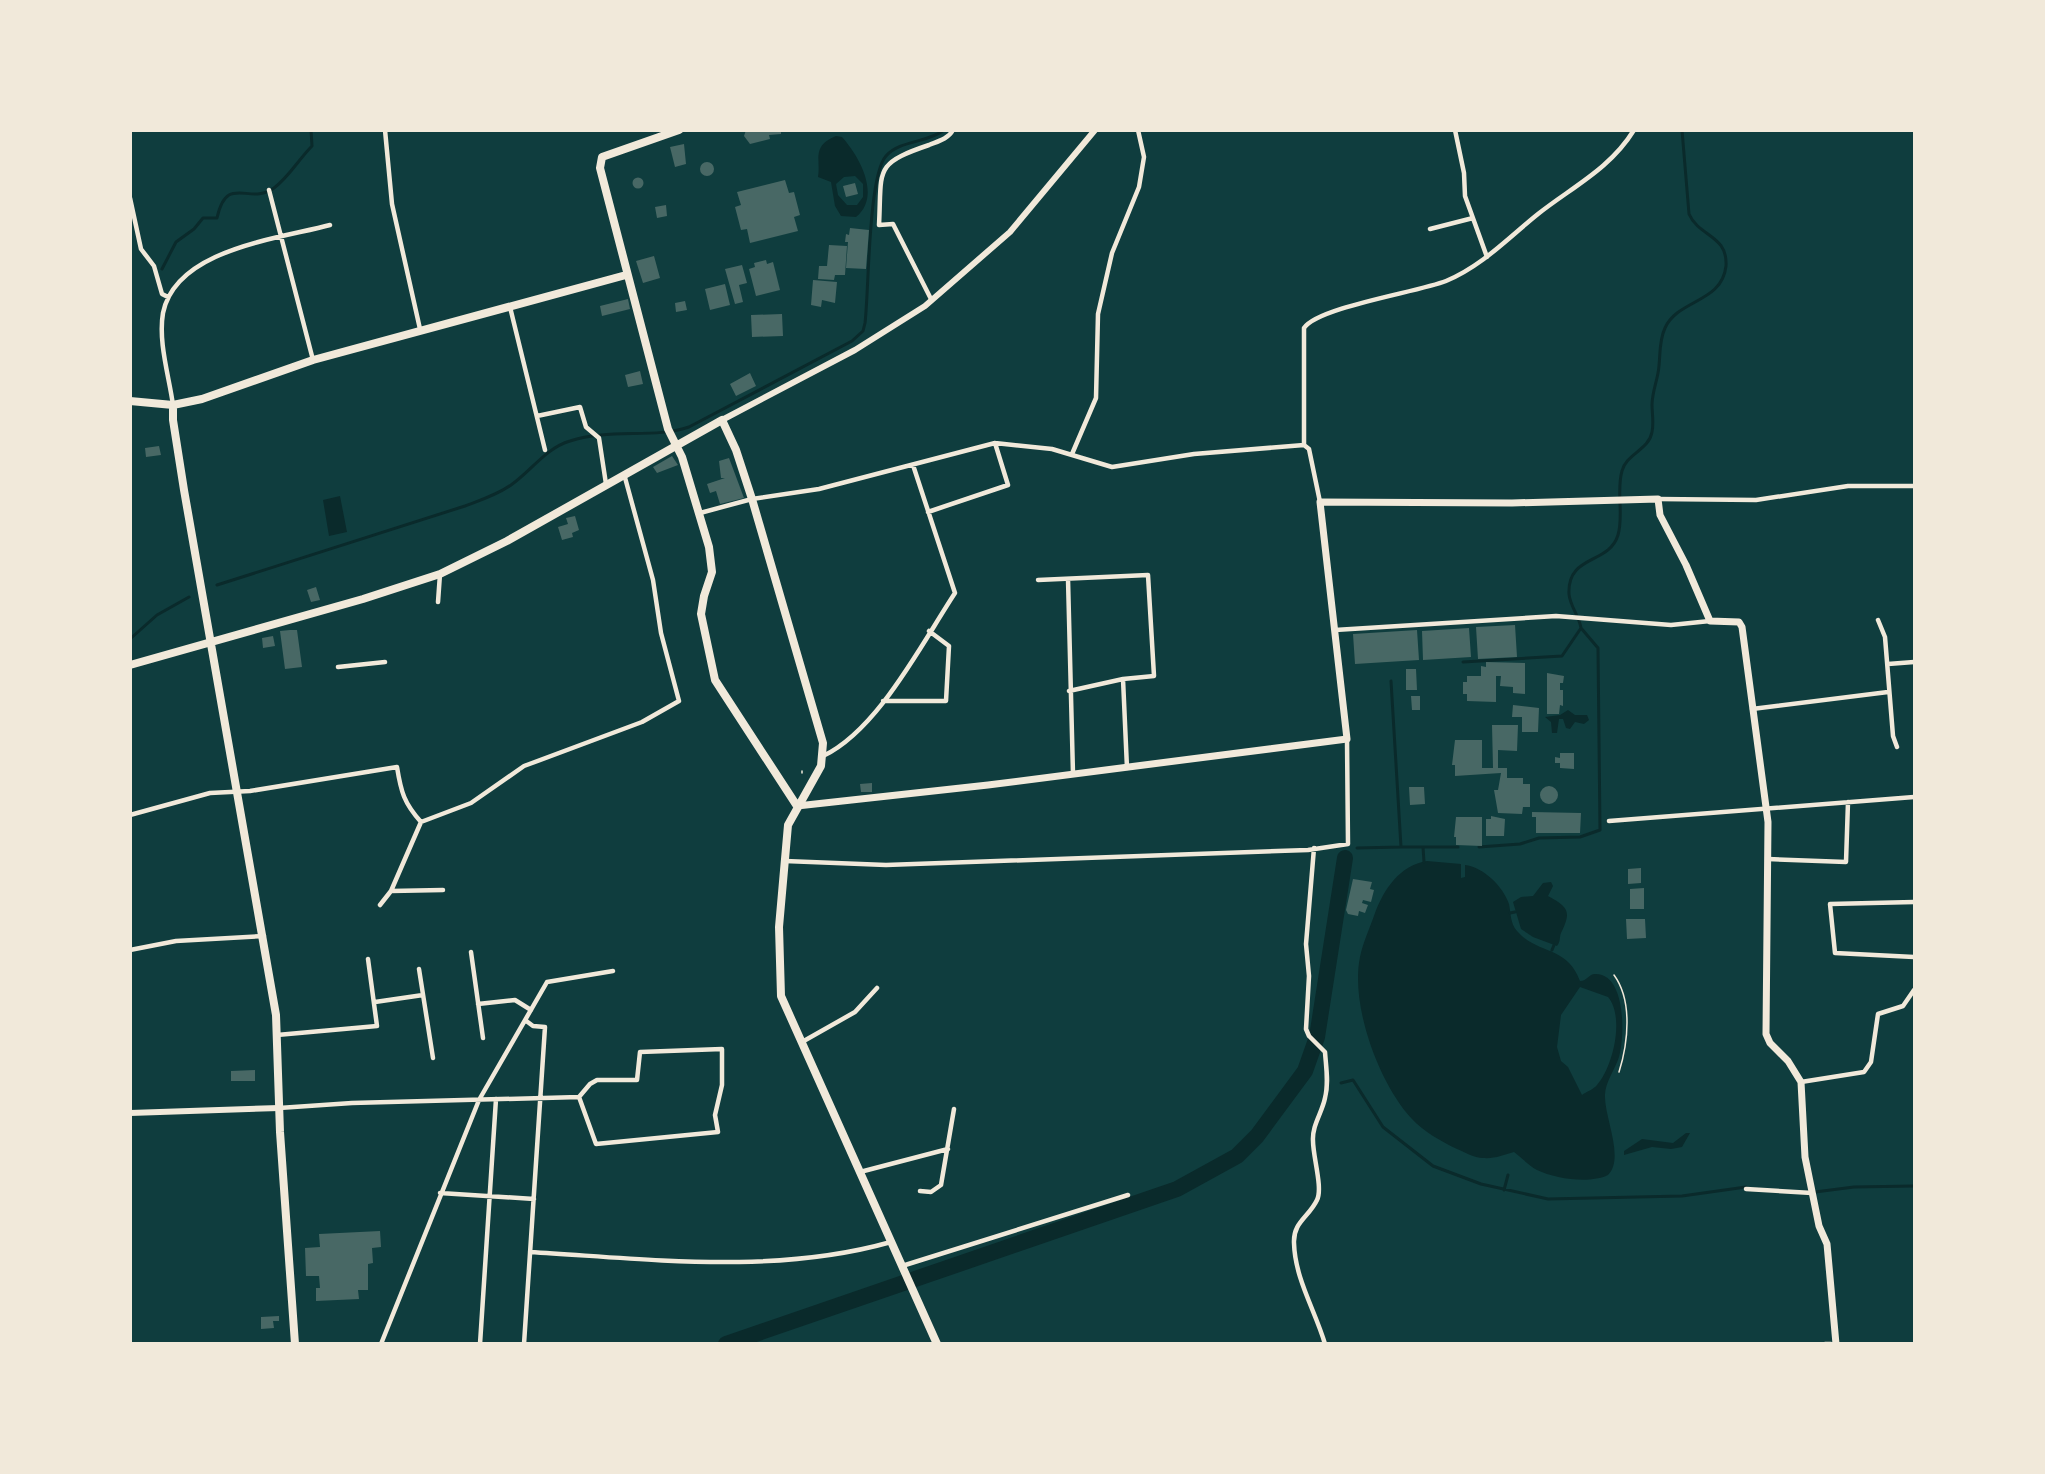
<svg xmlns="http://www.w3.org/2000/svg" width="2045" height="1474" viewBox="0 0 2045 1474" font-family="'Roboto Condensed',sans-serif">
<rect width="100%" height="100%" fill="#0f3d3e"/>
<path fill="#0a2a2b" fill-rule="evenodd" d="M836 136 842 137C859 156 882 196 856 217L841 216 835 206 831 182 818 177C821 160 811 146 836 136ZM855 176 863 184V197L857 205H847L838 195 836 184 844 177Z
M340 496 347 532 329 536 323 500Z
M1568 710 1575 715H1587L1589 720 1584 724 1575 722 1570 729 1566 728 1563 719H1559L1557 733H1552L1551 722 1545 717 1560 715Z
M1427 861 1461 864V878L1465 877V865C1483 867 1503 886 1509 904 1511 913 1510 923 1517 931 1538 955 1567 945 1580 981 1587 981 1589 974 1595 974 1626 973 1625 1036 1619 1057 1615 1070 1605 1082 1605 1095 1604 1117 1625 1158 1608 1175 1590 1184 1556 1179 1537 1170 1528 1165 1522 1158 1514 1152 1504 1155 1494 1159 1483 1158 1474 1158 1465 1152 1457 1149 1442 1142 1423 1131 1412 1119 1379 1084 1350 1005 1360 957 1363 942 1370 928 1375 913 1384 889 1400 865 1427 861ZM1580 987 1608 997C1625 1017 1613 1067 1597 1085 1594 1089 1586 1092 1582 1095L1568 1067 1561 1061 1557 1047 1561 1015Z
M1551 882 1553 886 1548 896C1568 907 1572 911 1561 933 1559 938 1561 941 1557 946L1533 937 1521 929 1513 902 1521 897 1533 896 1543 883Z
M1686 1133H1690L1682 1147 1671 1149 1652 1147 1624 1155V1151L1642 1139 1673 1143Z"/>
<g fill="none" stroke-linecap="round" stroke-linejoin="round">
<path stroke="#0a2a2b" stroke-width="3" d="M162 269 176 242 194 229 203 218H217C227 173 249 206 274 188 288 178 299 159 312 146L311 130
M217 585 465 506C481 500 497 495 511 485 531 471 546 448 570 441 609 428 655 439 689 427L852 341 863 331 865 323C869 291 868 176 886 156 900 140 928 143 944 130
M130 639 157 615 189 597
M1463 662 1562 656 1581 628C1579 616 1570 606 1569 594 1567 554 1609 565 1618 535 1624 515 1616 491 1622 471 1626 454 1649 450 1652 432 1654 423 1652 413 1652 405 1652 394 1656 384 1658 373 1661 358 1658 343 1665 328 1678 299 1722 303 1726 266 1728 235 1699 237 1689 214L1682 130
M1401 847H1458
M1423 847 1424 862
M1479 847 1520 844 1539 838 1580 837 1600 830 1598 648 1581 628
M1357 848 1401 847 1391 681
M1510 913 1515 912
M1552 950 1554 945
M1341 1083 1353 1080 1383 1127 1433 1166 1481 1184 1548 1199 1682 1196 1746 1187
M1504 1190 1508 1175
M1815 1192 1854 1187 1914 1186"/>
<path stroke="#0a2a2b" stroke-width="16" d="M726 1344 1177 1189 1237 1156 1257 1136 1305 1071 1317 1037 1345 858"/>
</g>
<path fill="#486865" d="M746 130H781V134L769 135 770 139 750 144 744 136Z
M684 144 686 164 675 167 670 147Z
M700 169a7 7 0 1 1 14 0a7 7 0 1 1-14 0Z
M632.5 183a5.5 5.5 0 1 1 11 0a5.5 5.5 0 1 1-11 0Z
M785 180 789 193 794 192 800 215 794 217 798 231 750 243 747 229 741 230 735 207 741 205 737 192Z
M855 183 858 194 846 197 843 186Z
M666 205 667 216 657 218 655 207Z
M850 228 869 230 866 269 846 268 848 242H845L846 234 849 235Z
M829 245 847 246 845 275H835L834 280 818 279 819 266H827Z
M654 256 660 278 643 283 636 261Z
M766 260 767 264 773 262 780 290 756 296 749 269 755 267 754 263Z
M742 265 747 283 739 285 743 302 735 304 725 269Z
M813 280 837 282 835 303 822 300 821 307 811 305Z
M725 284 730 305 710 310 705 289Z
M628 299 630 309 602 316 600 306Z
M685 301 687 310 676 312 675 303Z
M782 314 783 336 752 337 751 315Z
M640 371 643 384 628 387 625 375Z
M750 373 756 386 736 396 730 384Z
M159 446 161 455 146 457 145 448Z
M672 456 678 465 657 473 653 467Z
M729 458 744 498 720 504 716 491 710 493 707 484 725 478H721L719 461Z
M575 516 579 530 572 533 573 537 562 540 558 527 568 524 566 518Z
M316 587 320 600 311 602 307 590Z
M1515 625 1517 657 1478 659 1476 627Z
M1469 628 1471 657 1423 660 1422 631Z
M290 630H297L302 667 285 669 280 631Z
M1417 630 1419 660 1355 664 1353 634Z
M273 636 275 646 263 648 262 638Z
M1486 662 1525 663V694L1513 693V687L1500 686 1501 676H1496V702L1467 701V694H1463V682H1467V676H1481V666L1486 667Z
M1406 669H1416L1417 690H1406Z
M1547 673 1564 676 1563 683H1560V690H1563V706L1560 705 1559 714H1547Z
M1411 696H1420V710H1412Z
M1513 705 1539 708 1538 732H1522V717H1512Z
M1492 725H1518L1517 751 1498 750V768H1507V778H1523V784H1530V807H1523L1522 814 1498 813 1494 790H1498L1501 773 1455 776V765H1452L1455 740H1482V768H1493Z
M1560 753H1574V769L1560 768V763H1555V757L1560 758Z
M872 783V792H861L860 784Z
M1540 795a9 9 0 1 1 18 0a9 9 0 1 1-18 0Z
M1409 787H1424L1425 804 1410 805Z
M1532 812 1581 813 1580 833H1536V817H1532Z
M1491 816 1505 819 1504 836H1486V819H1491Z
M1456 817H1482V846L1456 845V837H1454Z
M1641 868V883L1628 884V869Z
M1353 879 1372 882 1370 889 1374 890 1371 902 1363 900 1362 903 1368 905 1365 913 1359 911 1358 916 1348 914 1346 910Z
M1644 888V909H1630V889Z
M1626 919H1645L1646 938 1627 939Z
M255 1070V1081H231V1071Z
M380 1231 381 1247 372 1248 373 1263 368 1264V1290H358L359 1299 316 1301V1288H320L319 1276H306L305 1248 320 1247 319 1234Z
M279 1316V1321H273L274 1328 261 1329V1317Z"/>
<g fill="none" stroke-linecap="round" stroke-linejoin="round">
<path stroke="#f1e9da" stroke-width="1.5" d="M802 771V773
M1614 975C1633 1001 1628 1043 1619 1072"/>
<path stroke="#f1e9da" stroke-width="4.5" d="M385 130 392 204 420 329
M1455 130 1464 173 1465 196 1487 257
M269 190 313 360
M130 198 141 249 154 266 162 294 168 297
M1430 229 1473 218
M931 299 893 224 879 225C882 169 873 164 929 145 939 141 948 139 953 130
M510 307 545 450
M173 405C169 376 158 342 163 313 176 249 278 239 330 225
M537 416 580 407 586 427 599 438 606 484
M1304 445V328C1318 307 1418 292 1446 281 1482 266 1508 238 1538 214 1572 187 1610 169 1634 130
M1072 454 1096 398 1098 314 1112 253 1139 187 1144 157 1138 130
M1658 499 1756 500 1848 486H1914
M928 512 1008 485 995 443
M700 513 752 499 819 489 995 443 1052 449 1112 467 1194 454 1304 445 1309 449 1320 502
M1068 579 1073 774
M1038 580 1148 575 1154 676 1123 679 1069 691
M438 602 440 574
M1878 620 1885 637 1893 736 1897 747
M1335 630 1556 616 1671 625 1710 621
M1888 664 1914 662
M338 667 385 662
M1123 679 1127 768
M883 701H946L949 646 929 631
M1752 709 1888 692
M823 756C878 730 922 643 955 593L913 465
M130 815 210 793 250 791 397 767C401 792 404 803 421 822L391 891 380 905
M1609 821 1914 797
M421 822 471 803 524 766 642 722 679 701 661 633 653 580 624 474
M1314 848 1306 944 1309 976 1306 1029 1309 1036 1325 1052C1326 1067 1329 1083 1325 1098 1322 1113 1312 1125 1313 1141 1313 1157 1323 1188 1317 1200 1309 1217 1293 1222 1294 1243 1295 1279 1315 1310 1325 1344
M1768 859 1846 862 1848 802
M785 861 886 865 1308 850 1348 844 1347 739
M391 891 443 890
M1914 902 1830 904 1835 953 1914 957
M130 950 176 941 264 936
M471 952 483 1038
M419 969 433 1058
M375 1002 423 995
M478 1004 515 1000 531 1010
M277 1035 377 1026 368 959
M802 1042 855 1012 877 988
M1801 1082 1864 1072 1871 1062 1878 1014 1903 1006 1914 990
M279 1108 352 1103 579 1097 590 1084 597 1080H637L640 1052 722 1049V1085L715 1115 718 1132 596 1144 579 1097
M860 1172 948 1149
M1746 1189 1812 1193
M920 1191 931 1192 941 1185 954 1109
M440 1193 534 1199
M530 1252C650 1259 774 1275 891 1242
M902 1266 1128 1195
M381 1344 479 1100 547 982 613 971
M480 1344 496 1099
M524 1344 545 1027 533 1026 525 1020
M1825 1344H1831"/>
<path stroke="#f1e9da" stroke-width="6" d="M722 420 855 350 925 306 1010 232 1095 130
M130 1113 279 1108"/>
<path stroke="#f1e9da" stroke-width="7" d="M797 806 988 785 1347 739 1320 502 1512 503 1658 499 1660 515 1686 565 1710 621 1739 622 1742 627 1768 822 1766 1034 1770 1043 1788 1061 1801 1082 1805 1157 1819 1226 1827 1244 1836 1344"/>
<path stroke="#f1e9da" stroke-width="8" d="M679 130 602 157 600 168 668 429 682 457 709 547 712 572 704 596 701 614 715 680 797 806
M130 401 173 405 202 399 313 360 626 275
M173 405V420L184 490 276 1015 280 1132 295 1344
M130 665 363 599 440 574 507 541 722 420 736 450 752 499 823 743 821 766 788 825 779 927 781 996 937 1344"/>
</g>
<rect width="2045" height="1474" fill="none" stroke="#f1e9da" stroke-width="264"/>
</svg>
